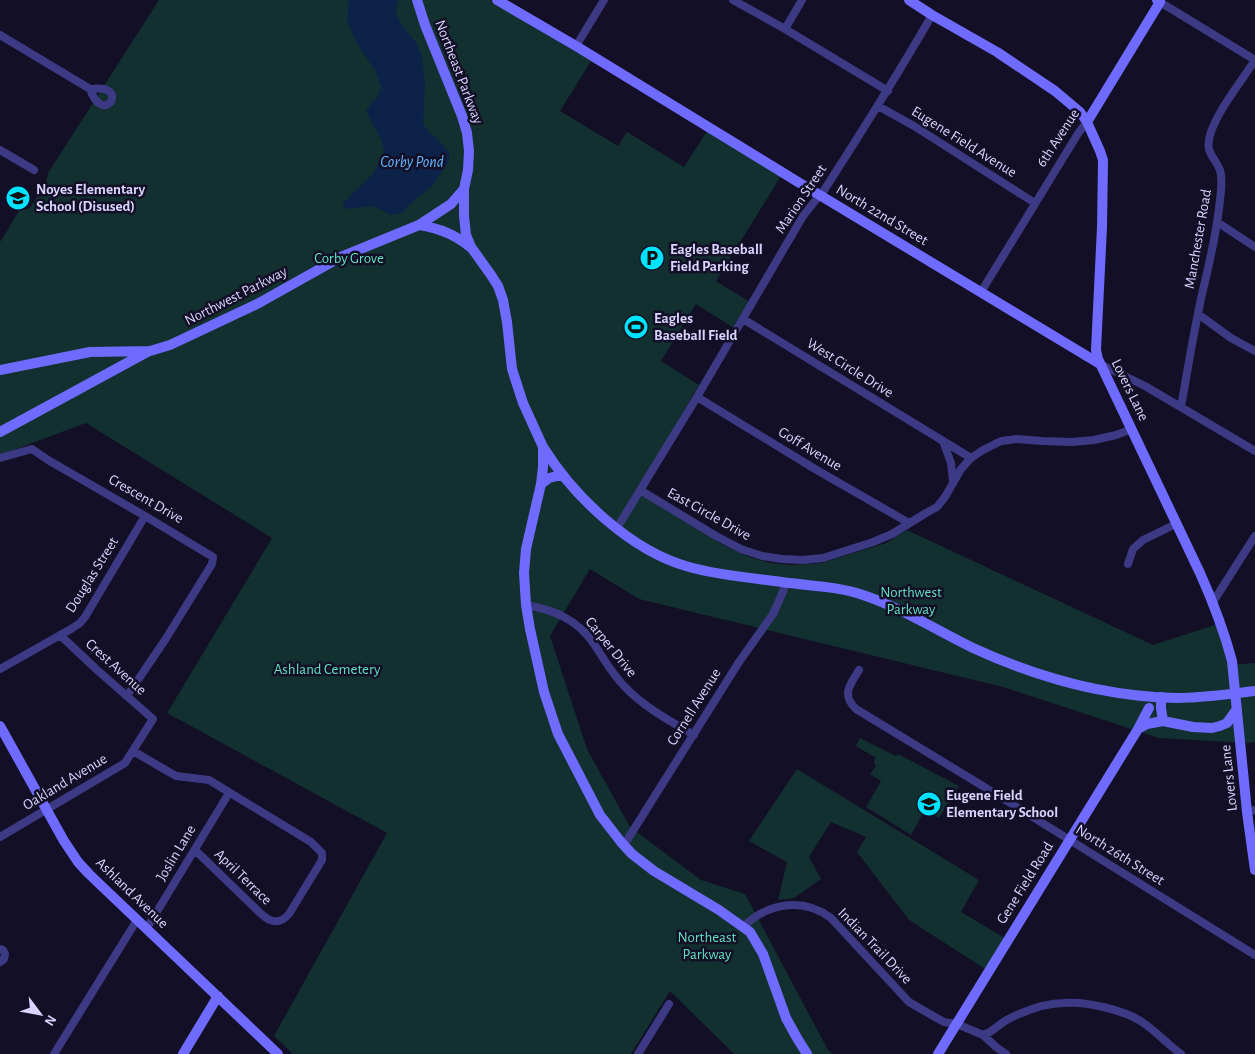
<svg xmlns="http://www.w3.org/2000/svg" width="1255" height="1054" viewBox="0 0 1255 1054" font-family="'Alegreya Sans',sans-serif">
<rect width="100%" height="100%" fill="#130f26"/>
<path fill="#12302f" d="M159 0H490L591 61 560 111 618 146 627 132 684 167 707 131 781 176 716 281 750 302 734 328 696 304 661 361 699 385 636 492 723 545 749 557 771 563 792 565 821 563 886 543 907 530 1153 645 1218 624 1230 665 1255 663V742L1246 743 1159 738 1003 687 639 599 590 569 550 636 587 749 630 827 701 880 745 894 828 1050 833 1054H734L670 991 631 1054H293L274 1036 387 833 167 713 272 538 86 423 0 455V242L19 211 30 208 46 182 48 173Z
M860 738 896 756 898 754 959 786 939 818 925 810 911 835 866 807 881 781 870 774 876 766 874 762 876 758 856 746Z
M797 769 979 880 961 912 1005 938 985 969 909 920 857 852 866 837 831 822 809 857 821 879 794 898 778 900 787 862 749 841Z"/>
<path fill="#0c2248" d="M349 0H398L396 10 397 15 403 27 416 42 422 56 425 84 423 124 430 133 438 139 450 154 448 163 433 185 409 205 402 213 391 215 378 208 371 206 349 209 343 207V203L356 190 373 174 384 152 382 142 366 111 371 104 377 98 381 87 376 72 356 42 347 20Z"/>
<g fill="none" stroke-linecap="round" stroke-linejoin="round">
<path stroke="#3d3a85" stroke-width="8" d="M733 0 785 29 802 0
M1161 0 1160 2 1255 60
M785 29 888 91
M0 35 90 89C95 89 102 87 107 90 122 97 101 121 90 89
M576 46 604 0
M878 106 914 126 1035 203
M0 150 34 170
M1217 222 1255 247
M981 292 1079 132 1087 122
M1198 314 1231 338 1255 351
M743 319 971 458
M1100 364 1145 386 1255 451
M697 397 815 469 909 523
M1181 407C1188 368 1194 329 1203 290 1210 261 1217 231 1220 200 1221 191 1223 180 1220 170 1214 156 1205 153 1210 135 1217 111 1241 82 1255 60
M943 441 951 463 953 481
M0 458 32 449 48 460 145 516 213 557 212 564 165 640 127 696
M640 490 716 536 741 549 762 556 782 559 803 560 823 558 873 542 892 534 926 513 937 507 945 497 961 469 971 458 983 450 1001 441 1017 439 1042 441 1072 442 1094 440 1116 435 1132 429
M617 528 697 397 803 216 815 201 821 195C859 136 897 76 932 15
M1128 564 1133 549 1143 540 1176 524
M1213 602 1255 536
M526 605C554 610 577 619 594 644 604 659 612 674 625 687 644 707 670 721 694 735
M0 669 71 629 80 623 85 617 145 516
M859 670C850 685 841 694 856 709L986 788 1255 955
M133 751 176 776 209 780 311 842 322 853V860L289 914C276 929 265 918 255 908L195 850
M1247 812 1255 810
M0 837 125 763 153 719 96 669 60 635
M624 845 739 662 773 614 782 594 786 582
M744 926C768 903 803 897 831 918L909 1002 935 1017 944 1022 957 1024 983 1035 996 1047 1006 1054
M147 928 229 793
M0 949 3 950 5 954 4 959 0 962
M983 1035C992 1033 998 1025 1005 1021 1010 1018 1015 1016 1019 1014 1033 1008 1050 1003 1064 1003 1086 1001 1124 1010 1142 1022 1156 1031 1167 1044 1181 1054
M54 1054 137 920
M638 1054 669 1004"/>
<path stroke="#6f6bff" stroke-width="10" d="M417 0 425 25 462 116 467 133 469 151 468 170 464 189V216L466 235 471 247 491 275 498 286 503 300 507 322 512 369 523 403 543 447V467L541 484 526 549 524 573 526 605 530 629 544 692 558 734 600 815 621 842 632 854 654 871 719 910 750 932 763 954 786 1018 797 1038 807 1054
M497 0 576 46 798 182 1100 364
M909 0 932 15 997 52 1055 91 1080 112 1087 122 1100 151 1103 160 1102 227 1096 350 1098 359 1200 573C1213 602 1224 631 1232 661L1247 812 1255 870
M1087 122 1160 2 1157 0
M419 225C438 228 455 234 470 247
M0 370 90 352 150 351 170 345 259 303 341 257 419 225 451 204 464 189
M0 432 149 351
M543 447C574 497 631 551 689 567 717 575 752 578 782 582 809 586 837 586 863 595 902 608 936 630 973 648 1036 677 1106 697 1177 698 1203 698 1229 694 1255 691
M541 484 549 478 561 475
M1161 697V708L1163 721
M0 726 64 841 78 862 89 874 278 1054
M1138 729 1147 724 1163 721 1193 727 1212 728 1220 726 1227 723 1237 709
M183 1054 218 996
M938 1054 1138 729 1149 708"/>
</g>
<defs>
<symbol id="school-disc" viewBox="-11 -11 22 22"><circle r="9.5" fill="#00e5ff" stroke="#130f26"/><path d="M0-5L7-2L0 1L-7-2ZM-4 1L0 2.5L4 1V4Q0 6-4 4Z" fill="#111"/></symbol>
<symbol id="parking-disc" viewBox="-11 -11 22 22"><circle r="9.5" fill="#00e5ff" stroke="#130f26"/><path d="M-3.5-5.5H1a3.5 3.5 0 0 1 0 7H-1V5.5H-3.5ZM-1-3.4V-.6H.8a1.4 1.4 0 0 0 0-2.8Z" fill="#111"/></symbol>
<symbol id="stadium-disc" viewBox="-11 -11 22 22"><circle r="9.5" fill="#00e5ff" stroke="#130f26"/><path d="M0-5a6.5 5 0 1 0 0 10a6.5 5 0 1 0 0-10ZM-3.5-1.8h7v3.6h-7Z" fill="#111"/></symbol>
</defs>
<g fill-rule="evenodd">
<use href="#school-disc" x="4" y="184" width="28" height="28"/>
<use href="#parking-disc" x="638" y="244" width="28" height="28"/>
<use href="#stadium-disc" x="622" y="313" width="28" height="28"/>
<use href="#school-disc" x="915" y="790" width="28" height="28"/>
</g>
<g text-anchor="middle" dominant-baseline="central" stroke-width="5" stroke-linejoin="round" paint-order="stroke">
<g font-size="15" fill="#d9d4ff" stroke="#130f26">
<text transform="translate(459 72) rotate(69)">Northeast Parkway</text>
<text transform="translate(1058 138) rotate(-57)">6th Avenue</text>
<text transform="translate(964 142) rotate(32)">Eugene Field Avenue</text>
<text transform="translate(801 199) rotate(-56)">Marion Street</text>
<text transform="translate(882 215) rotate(31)">North 22nd Street</text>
<text transform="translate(1198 239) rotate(-80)">Manchester Road</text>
<text transform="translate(236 296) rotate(-27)">Northwest Parkway</text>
<text transform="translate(850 368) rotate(32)">West Circle Drive</text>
<text transform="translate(1130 390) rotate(64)">Lovers Lane</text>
<text transform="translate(810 449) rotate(31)">Goff Avenue</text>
<text transform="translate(146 499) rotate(30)">Crescent Drive</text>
<text transform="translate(709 514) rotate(29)">East Circle Drive</text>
<text transform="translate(92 575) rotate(-58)">Douglas Street</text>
<text transform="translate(611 647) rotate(51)">Carper Drive</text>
<text transform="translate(116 667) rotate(42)">Crest Avenue</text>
<text transform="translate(694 707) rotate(-58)">Cornell Avenue</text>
<text transform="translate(1229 778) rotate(-96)">Lovers Lane</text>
<text transform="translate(65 782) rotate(-31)">Oakland Avenue</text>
<text transform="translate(176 853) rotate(-59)">Joslin Lane</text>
<text transform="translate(1120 855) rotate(32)">North 26th Street</text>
<text transform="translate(243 877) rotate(44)">April Terrace</text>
<text transform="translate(1025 883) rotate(-58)">Gene Field Road</text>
<text transform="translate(132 893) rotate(44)">Ashland Avenue</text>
<text transform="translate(875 946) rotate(46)">Indian Trail Drive</text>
</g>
<g font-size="15" font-weight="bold" fill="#d9d4ff" stroke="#130f26" text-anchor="start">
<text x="36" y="189">Noyes Elementary<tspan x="36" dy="17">School (Disused)</tspan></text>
<text x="670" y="249">Eagles Baseball<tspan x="670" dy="17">Field Parking</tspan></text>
<text x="654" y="318">Eagles<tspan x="654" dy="17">Baseball Field</tspan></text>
<text x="946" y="795">Eugene Field<tspan x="946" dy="17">Elementary School</tspan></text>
</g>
<g font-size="15" fill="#5fe0c0" stroke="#130f26">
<text x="349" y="258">Corby Grove</text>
<text x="911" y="592">Northwest<tspan x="911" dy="17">Parkway</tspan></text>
<text x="327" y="669">Ashland Cemetery</text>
<text x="707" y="937">Northeast<tspan x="707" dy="17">Parkway</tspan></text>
</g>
<g font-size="16" font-style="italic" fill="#62b6ff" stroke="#130f26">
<text x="412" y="162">Corby Pond</text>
</g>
</g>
<g transform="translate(40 1014) rotate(122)" stroke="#130f26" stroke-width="4" paint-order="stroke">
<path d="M0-4L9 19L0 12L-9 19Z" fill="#d9d4ff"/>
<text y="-8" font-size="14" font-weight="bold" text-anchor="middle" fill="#d9d4ff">N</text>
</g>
</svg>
